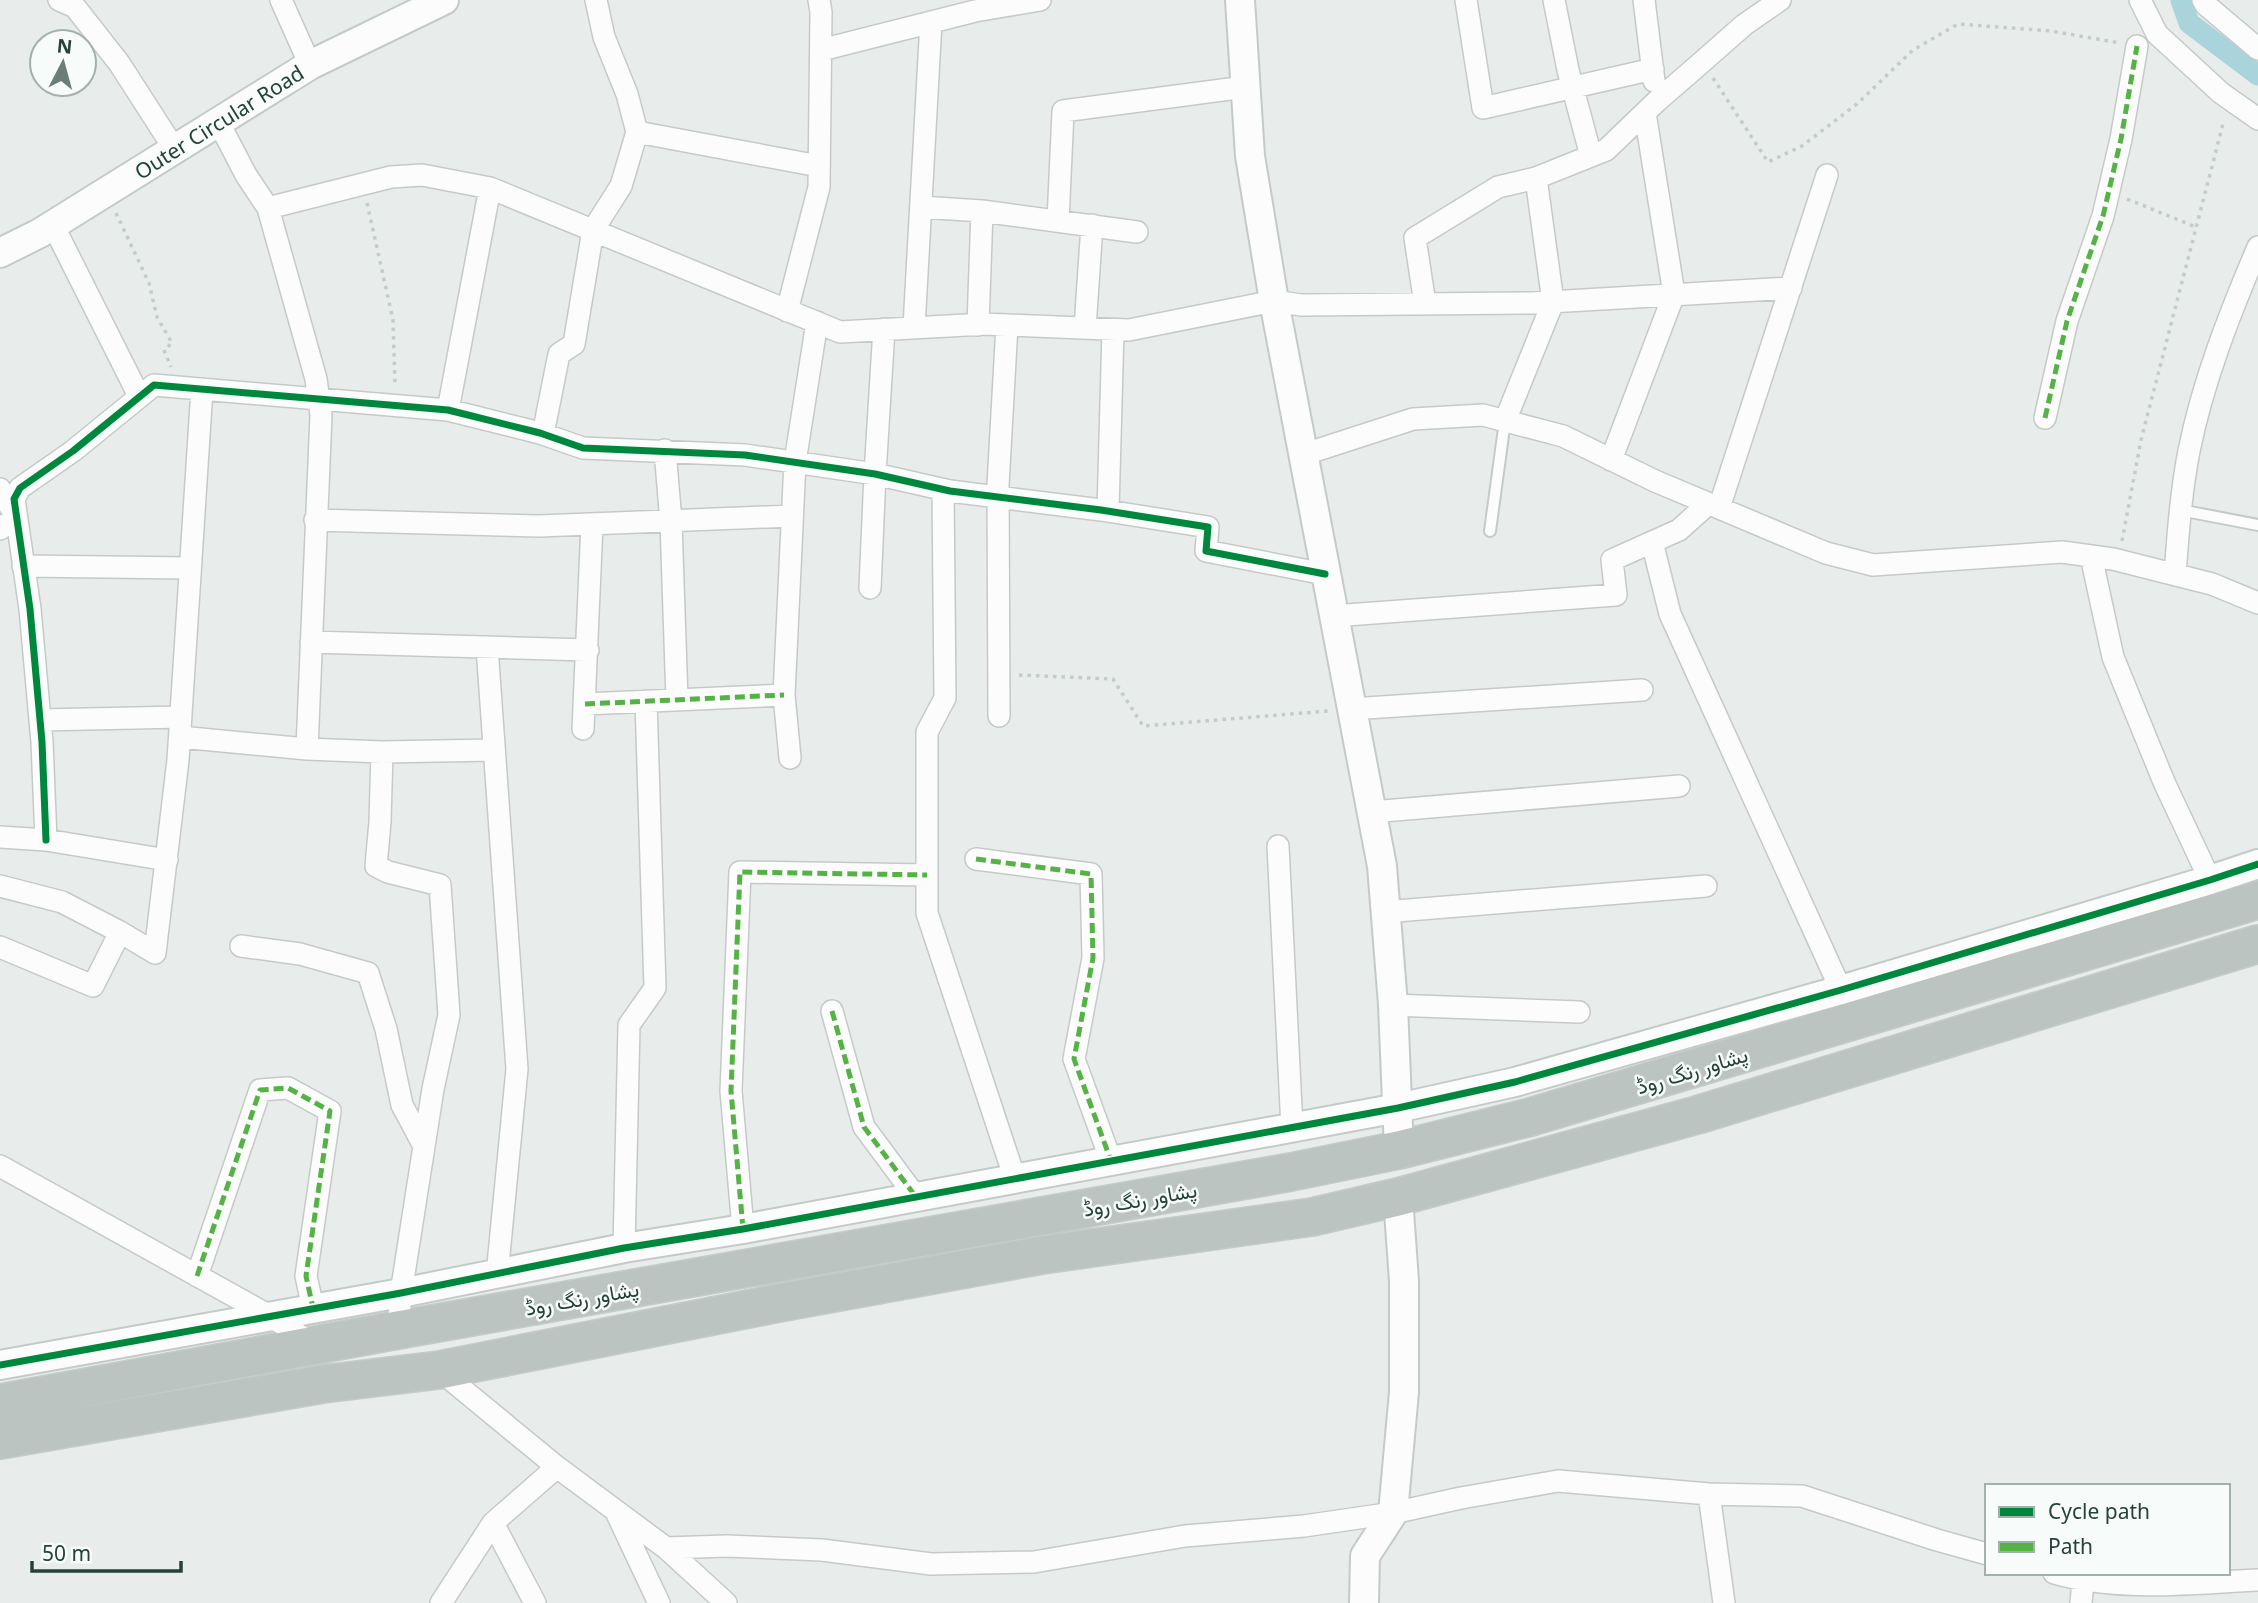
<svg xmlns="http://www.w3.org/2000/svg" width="2258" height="1603" viewBox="0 0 2258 1603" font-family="'Noto Sans',Vazirmatn,sans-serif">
<rect width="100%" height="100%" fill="#e8edeb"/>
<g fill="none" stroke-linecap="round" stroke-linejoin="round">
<path stroke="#a9d4db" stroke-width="21" d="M2181 0 2189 23 2258 75"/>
<defs>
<path id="lane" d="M2180 510 2258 525
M1490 531 1505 421"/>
<path id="street" d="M59 0 75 7 119 63 175 150
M281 0 310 65
M1466 0 1483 108 1653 69
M1554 0 1568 70 1591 156
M1644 0 1654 81
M2140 0 2157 34 2221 93 2258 119
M2203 0 2206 5 2258 49
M821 50 975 11 1040 0
M219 123 246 175 268 208 316 379 321 415 307 749
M637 132 819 166
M921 207 982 211 1137 232
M268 208 391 177 422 175 490 188 840 332 984 324 1129 330 1274 301 1301 305 1532 303 1791 288
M1058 221 1063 111 1245 87
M53 225 139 396
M1425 304 1415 238 1498 187 1536 178 1606 150 1657 101 1702 62 1744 25 1780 0
M787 311 819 187 821 12 819 0
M978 325 982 211
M914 327 931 22
M1085 328 1092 225
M448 410 490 188
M2045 418 2067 321 2103 216 2121 139 2137 46
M1505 421 1553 302 1536 178
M543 434 559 354 574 344 593 230 621 186 637 132 627 94 604 37 596 0
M665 450 671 522 677 700
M1302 455 1413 419 1483 415 1563 436 1655 481 1826 553 1873 565 2062 552 2113 559 2212 584 2258 603
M1611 460 1674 294 1645 113
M0 489 16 517 0 529
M943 490 945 698 927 732V913L1015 1179
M1719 508 1827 175
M1108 511 1113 330
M315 520 539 526 792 516
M1652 542 1670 614 1841 990
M2091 556 2113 657 2164 782 2210 880
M23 566 190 568
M2175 575C2178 534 2181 492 2189 451 2203 381 2230 313 2258 247
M870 588 875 474 884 329
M1333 616 1616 595 1612 560 1679 530 1708 504
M311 642 588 650
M487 647 517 1069 497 1275
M585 704 784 695
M1351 709 1642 690
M999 716 998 485 1007 325
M40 720 181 717
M583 729 592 524
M180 737 307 749 382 752 494 750
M382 752 380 822 376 866 388 872 440 885 449 1015 433 1089 401 1293 398 1330
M790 758 784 695 795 462 817 322
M1371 812 1679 786
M0 837 46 840 167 860
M46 840 42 742 30 609 14 499 20 488 73 451 154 385 448 410 540 433 583 448 745 455 875 474 950 491 1101 510 1208 527 1206 551 1325 574
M1278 846 1292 1128
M976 859 1091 874 1093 958 1074 1059 1111 1161
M0 886 62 902 120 932 155 953 178 760 202 389
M1384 912 1706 886
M241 946 300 954 368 973 386 1029 402 1105 424 1146
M0 947 93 986 120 932
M1393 1005 1579 1012
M832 1011 864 1127 916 1197
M0 1166 268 1315 315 1345
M743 1229 731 1091 740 872 927 875
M624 1248 629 1025 655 988 646 701
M197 1276 260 1090 288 1088 330 1111 306 1276 313 1308
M439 1370 557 1467 666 1548 727 1546 822 1550 931 1564 1034 1562 1185 1536 1304 1526 1393 1513 1461 1498 1558 1481 1709 1494 1802 1496 1937 1540 1987 1554
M1709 1494 1724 1603
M617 1514 659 1603
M493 1523 535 1603
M666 1548 726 1603
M2054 1573C2120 1592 2191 1583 2258 1580
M441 1603 493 1523 557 1467
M2081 1603 2083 1581"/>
<path id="secondary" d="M1240 0 1250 156 1274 301 1382 866 1393 1005 1399 1150
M0 253 40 233 310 65 444 0
M0 1365 401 1293 624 1248 743 1229 1398 1108 1515 1082 1841 990 2210 880 2258 864
M1364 1603 1365 1556 1393 1513 1404 1392V1281L1398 1197"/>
<path id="highway" d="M0 1403 398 1330 1291 1172 1399 1150 1527 1118 2258 900
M0 1440 323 1384 439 1370 774 1304 1042 1255 1312 1217 1398 1197 1697 1115 2258 944"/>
</defs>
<use href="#lane" stroke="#c5cac8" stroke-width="14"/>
<use href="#street" stroke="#c5cac8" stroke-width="24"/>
<use href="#secondary" stroke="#c3cbc8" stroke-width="32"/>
<use href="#highway" stroke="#c3ccc9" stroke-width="40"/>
<path stroke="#c3ccca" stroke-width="3.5" stroke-dasharray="3.5 5" stroke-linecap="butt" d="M1713 78 1768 162 1802 146 1857 104 1913 50 1958 24 2051 31 2120 43
M2127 199 2196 227
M367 203 393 320 395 385
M116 213 149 283 157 317 172 343 164 350 171 367
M2122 541 2141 440 2224 120
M1019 675 1113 679 1143 726 1328 711"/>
<use href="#lane" stroke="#fcfcfc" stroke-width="10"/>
<use href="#street" stroke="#fcfcfc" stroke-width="21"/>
<use href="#secondary" stroke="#fcfcfc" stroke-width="28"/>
<use href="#highway" stroke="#bcc4c2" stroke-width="37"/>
<path stroke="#55b346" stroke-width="5" stroke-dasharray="10 5" stroke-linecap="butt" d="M2045 418 2067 321 2103 216 2121 139 2137 46
M585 704 784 695
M976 859 1091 874 1093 958 1074 1059 1111 1161
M832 1011 864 1127 916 1197
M743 1229 731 1091 740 872 927 875
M197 1276 260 1090 288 1088 330 1111 306 1276 313 1308"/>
<defs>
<path id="cycleway" d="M46 840 42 742 30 609 14 499 20 488 73 451 154 385 448 410 540 433 583 448 745 455 875 474 950 491 1101 510 1208 527 1206 551 1325 574
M0 1365 401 1293 624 1248 743 1229 1398 1108 1515 1082 1841 990 2210 880 2258 864"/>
</defs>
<use href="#cycleway" stroke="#f7fbf9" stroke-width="11"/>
<use href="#cycleway" stroke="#00873e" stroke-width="7"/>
</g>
<g text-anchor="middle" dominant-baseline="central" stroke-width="5" stroke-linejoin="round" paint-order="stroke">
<g font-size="21" fill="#24423a" stroke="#f7fbf9">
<text transform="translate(219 122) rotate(-32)">Outer Circular Road</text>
<text transform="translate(1692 1070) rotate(-17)">پشاور رنگ روڈ</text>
<text transform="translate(1140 1199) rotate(-10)">پشاور رنگ روڈ</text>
<text transform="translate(582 1298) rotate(-10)">پشاور رنگ روڈ</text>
</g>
</g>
<rect x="1985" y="1484" width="245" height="91" fill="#f7fbf9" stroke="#a3b1ad" stroke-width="2"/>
<rect x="1999" y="1507" width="35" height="10" fill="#00873e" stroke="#a3b1ad" stroke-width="2"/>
<text x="2048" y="1519" font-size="21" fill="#24423a">Cycle path</text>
<rect x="1999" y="1542" width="35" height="10" fill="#55b346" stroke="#a3b1ad" stroke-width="2"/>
<text x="2048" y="1554" font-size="21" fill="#24423a">Path</text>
<g transform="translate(63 63) rotate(6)"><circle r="33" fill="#f7fbf9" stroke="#a3b1ad" stroke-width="2"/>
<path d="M0-5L12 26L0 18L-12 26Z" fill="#697e78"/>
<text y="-10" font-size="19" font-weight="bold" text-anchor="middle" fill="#24423a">N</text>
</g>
<path d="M32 1561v10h149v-10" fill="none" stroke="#24423a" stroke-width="3.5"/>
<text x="42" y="1561" font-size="21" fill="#24423a" stroke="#f7fbf9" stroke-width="5" paint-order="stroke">50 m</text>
</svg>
